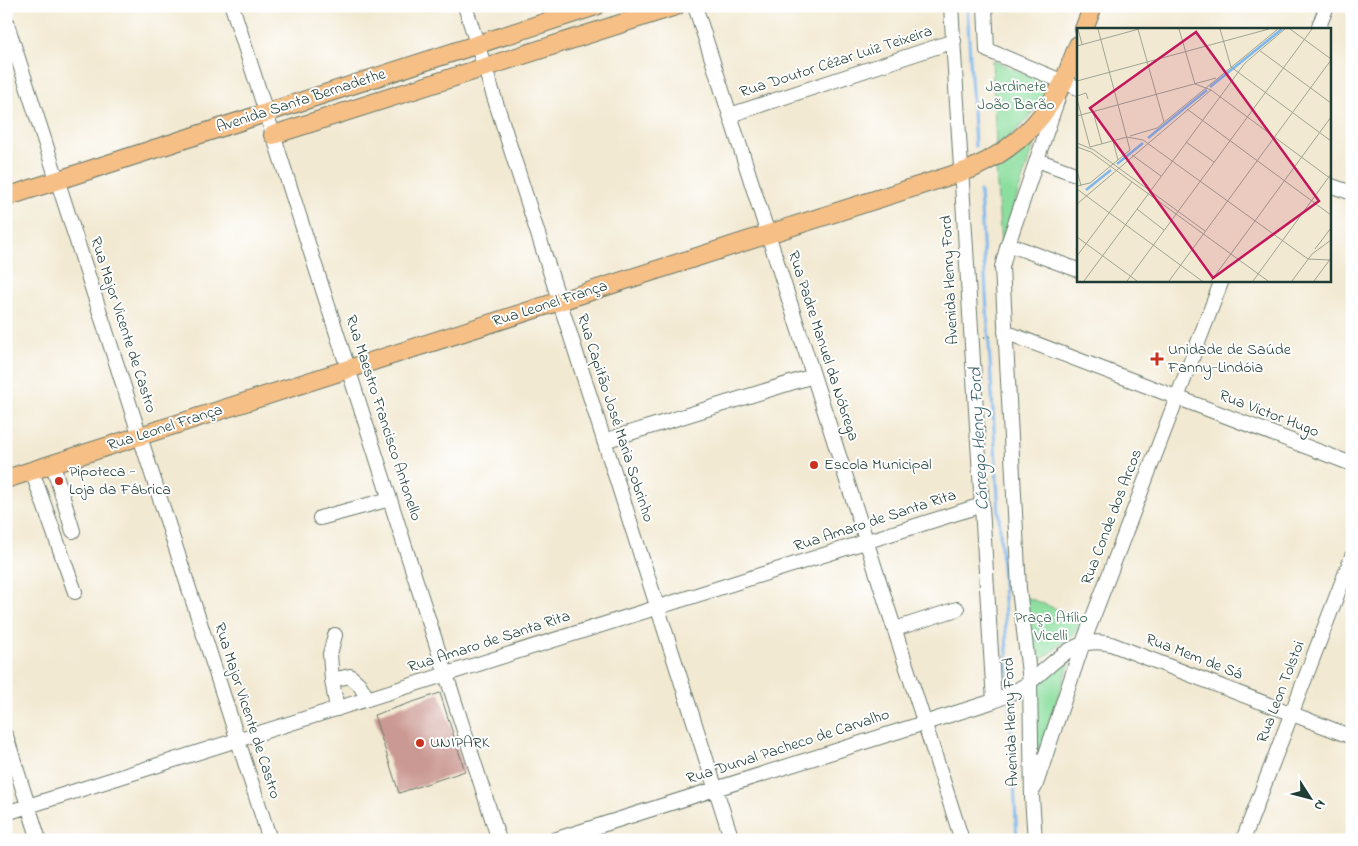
<svg xmlns="http://www.w3.org/2000/svg" width="1358" height="846" viewBox="0 0 1358 846" font-family="'Indie Flower',sans-serif">
<rect width="100%" height="100%" fill="#fff"/>
<filter id="ink" filterUnits="userSpaceOnUse"><feTurbulence type="fractalNoise" baseFrequency=".02" numOctaves="2"/><feDisplacementMap in="SourceGraphic" scale="10" xChannelSelector="R" yChannelSelector="G"/><feConvolveMatrix kernelMatrix="1 2 1 2 8 2 1 2 1" color-interpolation-filters="sRGB"/></filter>
<filter id="wash" filterUnits="userSpaceOnUse"><feTurbulence type="fractalNoise" baseFrequency=".0096" numOctaves="4" result="noise"/><feDisplacementMap in="SourceGraphic" scale="20" xChannelSelector="R" yChannelSelector="G"/><feGaussianBlur stdDeviation="1.12" result="paint"/><feColorMatrix in="noise" values="0 0 0 0 0 0 0 0 0 0 0 0 0 0 0 0 0 1.4 0 .05"/><feComposite in="paint" operator="in"/></filter>
<g filter="url(#wash)">
<rect width="100%" height="100%" fill="#f2e9d2"/>
<path fill="#8cde9f" stroke="#568e6a" d="M992 60 1053 86 1028 119 1012 134 996 146Z
M1035 141 1001 245 996 170C1011 162 1023 152 1035 141Z
M1026 597 1082 619 1079 627 1074 634 1034 666Z
M1072 656 1037 758 1036 688Z"/>
<g fill="none" stroke-linecap="round" stroke-linejoin="round">
<path stroke="#7db7ee" stroke-width="3" d="M967 6 975 146
M980 191 1009 685
M1010 704 1017 840"/>
</g>
<g id="blocks">
<path fill="#cb9993" d="M440 693 465 771 399 793 374 715Z"/>
</g>
</g>
<g filter="url(#ink)">
<use href="#blocks" fill-opacity="0" stroke="#69796b" stroke-width="1"/>
<g fill="none" stroke-linecap="round" stroke-linejoin="round">
<defs>
<path id="minor" d="M232 6 499 840
M465 6 732 840
M695 6 962 840
M951 6 994 701
M985 6 987 50 1078 88
M6 21 270 840
M1318 29 1327 6
M730 115 954 41
M1037 160 1078 175
M1329 185 1352 193
M1008 244 1078 270
M1005 332 1352 464
M604 441 813 376
M53 465 73 531
M32 471 75 592
M320 518 390 499
M895 629 957 609
M335 635 330 654 332 680 337 709
M332 680 350 676 359 684 368 699
M6 736 39 840
M1035 787 1083 643 1222 280
M6 813 982 505
M554 840 994 701C1007 695 1020 690 1031 681 1057 661 1074 635 1111 644L1352 737
M1035 840 1032 797 1030 682 1019 589 1002 267 1008 244 1058 98
M1243 840 1352 556"/>
<path id="major" d="M1084 29 1093 6
M273 135 676 6
M6 197 596 6
M6 479 971 169C1005 154 1032 132 1052 101 1056 94 1061 88 1064 81 1069 69 1073 57 1078 45"/>
</defs>
<use href="#minor" stroke="#69796b" stroke-width="16"/>
<use href="#major" stroke="#69796b" stroke-width="20"/>
<path stroke="#69796b" stroke-width="2" stroke-dasharray="1 4" stroke-linecap="butt" d="M984 337 994 336"/>
<use href="#minor" stroke="#fff" stroke-width="14"/>
<use href="#major" stroke="#f5bf86" stroke-width="18"/>
</g>
</g>
<g fill="#c8321e" stroke="#fff" stroke-width="2">
<path d="M1154.5 351.5h5v5h5v5h-5v5h-5v-5h-5v-5h5z"/>
<circle cx="814" cy="465" r="5"/>
<circle cx="59" cy="481" r="5"/>
<circle cx="420" cy="743" r="5"/>
</g>
<g text-anchor="middle" dominant-baseline="central" stroke-width="4" stroke-linejoin="round" paint-order="stroke">
<g font-size="16" fill="#1f3d34" stroke="#fff">
<text transform="translate(836 62) rotate(-18)">Rua Doutor Cézar Luiz Teixeira</text>
<text transform="translate(301 101) rotate(-18)">Avenida Santa Bernadethe</text>
<text transform="translate(950 280) rotate(-93)">Avenida Henry Ford</text>
<text transform="translate(550 304) rotate(-18)">Rua Leonel França</text>
<text transform="translate(123 325) rotate(72)">Rua Major Vicente de Castro</text>
<text transform="translate(823 346) rotate(72)">Rua Padre Manuel da Nóbrega</text>
<text transform="translate(1269 414) rotate(21)">Rua Victor Hugo</text>
<text transform="translate(383 418) rotate(72)">Rua Maestro Francisco Antonello</text>
<text transform="translate(615 418) rotate(72)">Rua Capitão José Maria Sobrinho</text>
<text transform="translate(165 428) rotate(-18)">Rua Leonel França</text>
<text transform="translate(1112 517) rotate(-69)">Rua Conde dos Arcos</text>
<text transform="translate(875 521) rotate(-18)">Rua Amaro de Santa Rita</text>
<text transform="translate(489 642) rotate(-18)">Rua Amaro de Santa Rita</text>
<text transform="translate(1194 657) rotate(21)">Rua Mem de Sá</text>
<text transform="translate(1281 692) rotate(-69)">Rua Leon Tolstoi</text>
<text transform="translate(247 711) rotate(72)">Rua Major Vicente de Castro</text>
<text transform="translate(1011 722) rotate(-92)">Avenida Henry Ford</text>
<text transform="translate(788 747) rotate(-18)">Rua Durval Pacheco de Carvalho</text>
</g>
<g font-size="16" fill="#3a654f" stroke="#fff">
<text x="1016" y="87">Jardinete<tspan x="1016" dy="18">João Barão</tspan></text>
<text x="1051" y="618">Praça Atílio<tspan x="1051" dy="18">Vicelli</tspan></text>
</g>
<g font-size="16" fill="#1f3d34" stroke="#fff" text-anchor="start">
<text x="1168" y="350">Unidade de Saúde<tspan x="1168" dy="18">Fanny-Lindóia</tspan></text>
<text x="824" y="465">Escola Municipal</text>
<text x="69" y="472">Pipoteca -<tspan x="69" dy="18">Loja da Fábrica</tspan></text>
<text x="430" y="743">UNIPARK</text>
</g>
<g font-size="18" font-style="italic" fill="#3b626c" stroke="#fff">
<text transform="translate(980 439) rotate(-93)">Córrego Henry Ford</text>
</g>
</g>
<g transform="translate(1077 28)">
<rect width="254" height="254" fill="#f2e9d2"/>
<path fill="none" stroke="#7db7ee" stroke-width="2.5" d="M133 59 205 1M71 110 130 62M40 136 66 115M9 162 34 142"/>
<path fill="none" stroke="#9ea493" stroke-width="1" d="M1 1 5 16M61 1 87 94M102 1 118 56 134 62 254 151M143 1 154 39 254 113M213 1 254 31M0 18 62 1M182 22 254 75M0 53 192 1M0 68 9 65 11 71M0 71 13 119M110 81 254 187M16 84 25 116M0 88 139 50M53 108 80 100 201 1M36 113 41 132M109 114 137 134M0 115 17 122 128 203M0 119 14 124 191 253M13 119 50 109 66 112 231 231 253 232M55 127 84 148M0 142 4 158M0 158 13 155 53 122 21 1M0 161 125 253M0 176 134 62M60 181 87 202M0 209 60 253M238 221 254 200M0 228 55 154M7 253 168 35 208 1M50 253 235 1M92 253 254 32M134 253 254 89M176 253 254 146M215 253 235 226 254 212M237 253 254 230"/>
<path fill="#c2185b" fill-opacity="0.15" stroke="#c2185b" stroke-width="2.5" d="M119 4 242 173 136 250 13 80Z"/>
<rect width="254" height="254" fill="none" stroke="#1f3d34" stroke-width="2.5"/>
</g>
<rect width="1358" height="846" fill="none" stroke="#fff" stroke-width="25"/>
<g transform="translate(1310 798) rotate(126)" stroke="#ffffff" stroke-width="4" paint-order="stroke">
<path d="M0-4L9 19L0 12L-9 19Z" fill="#1f3d34"/>
<text y="-8" font-size="14" font-weight="bold" text-anchor="middle" fill="#1f3d34">N</text>
</g>
</svg>
